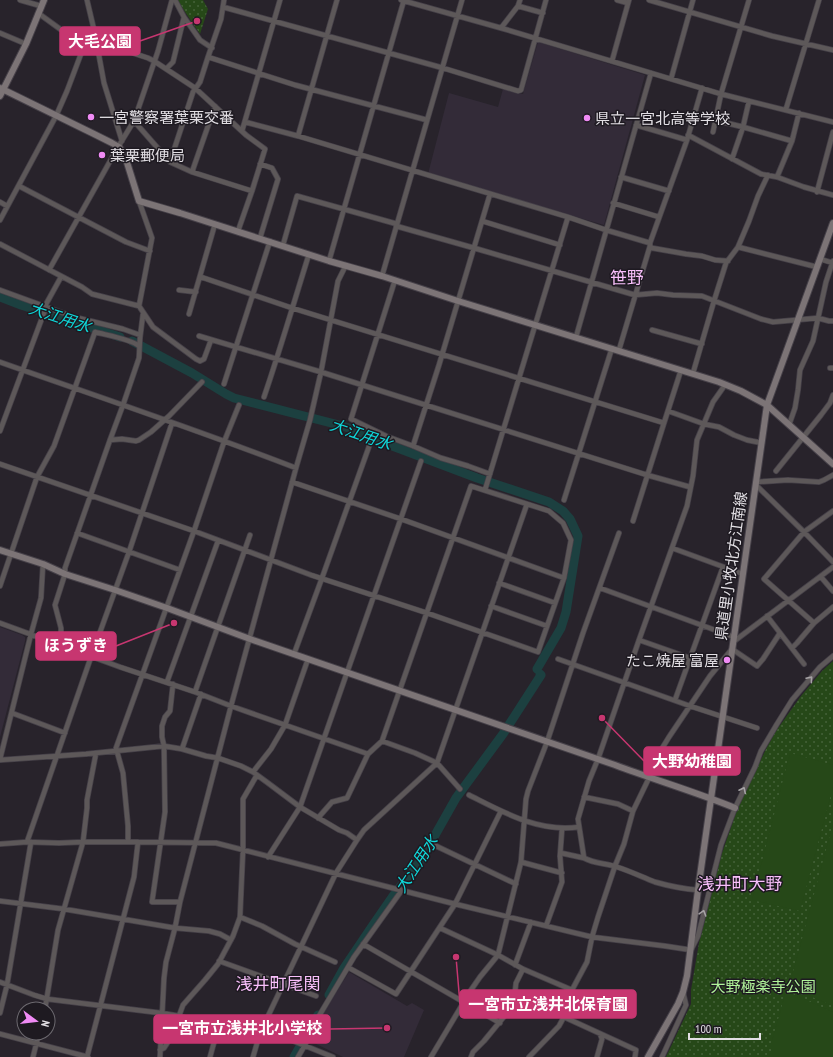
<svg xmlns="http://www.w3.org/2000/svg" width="833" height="1057" viewBox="0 0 833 1057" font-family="'PT Sans Narrow','Noto Sans JP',sans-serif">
<defs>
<pattern id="grass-dots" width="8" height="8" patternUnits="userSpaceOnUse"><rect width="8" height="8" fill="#264818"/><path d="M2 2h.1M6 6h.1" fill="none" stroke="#456239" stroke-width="1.8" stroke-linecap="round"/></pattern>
</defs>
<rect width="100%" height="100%" fill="#28232b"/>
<path fill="#332b38" d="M538 42 645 75 604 225 428 174 449 93 498 107 503 89 523 94Z
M0 627 22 635 25 637V641L0 737Z
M349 972 407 1006 412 1003 424 1010 404 1057H343L312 1042 310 1035Z"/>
<path fill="url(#grass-dots)" d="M177 0H203L208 9 200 34Z
M833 661V1057H666L691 1004V990L699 943 722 853 737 810 766 749 776 731 801 696 822 671Z"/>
<path fill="#264818" d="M790 753 833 765V787L800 911 752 900Z
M833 824V1006L789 987Z
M786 991 833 1012V1057H772V1041Z"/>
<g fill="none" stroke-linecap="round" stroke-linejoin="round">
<path stroke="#1c4040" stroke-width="9" d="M0 297 21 305 120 337
M132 341 192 373 226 394 234 398 339 425 352 429 395 447 477 478 549 502 563 511 570 519 578 536 566 612 561 628 537 669
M329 995 344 968 373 925 393 896 421 860 456 798 503 734 541 675 540 674
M294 1057 318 1015"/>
<defs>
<path id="street" d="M20 0 41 6
M87 0 95 34 104 83 122 141
M175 0 184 17 200 40 212 48
M401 0 501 28 721 94 833 122
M617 0 628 3
M649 0 772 36 833 50
M518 6 543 13
M223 7 443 68 518 91 521 90 546 0
M38 13 60 29 148 58 154 61 195 88 246 135 265 149 252 191
M501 28 518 6 520 0
M0 33 26 44
M208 57 295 85 427 120
M612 61 629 0
M167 68 173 62 184 17
M671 79 693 0
M702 88 687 140 650 243V246L652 248 686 254 702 256 715 260 728 261
M786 109 819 0
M694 115 743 127 792 141
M134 121 170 162 192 172 252 191 238 231
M245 122 298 136 568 217 606 230 650 243
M636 125 687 140
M242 131 280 0
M713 132 721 94 749 0
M688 135 761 174 777 177 804 187 833 195
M298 136 337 0
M732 159 743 127 749 101
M170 162 193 92 200 82 208 57 221 19 224 0
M260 164 272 168 278 179 260 238
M192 172 215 106
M621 177 669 191
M777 177 792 141 799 113
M19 186 126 242 150 251
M817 192 833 132
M0 202 7 206
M613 203 659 217
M0 220 56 116 67 91 87 38
M482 221 560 245
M396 226 474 248 635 295 657 293 673 295 702 296 761 319 773 322 818 318 829 321H833
M0 244 82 287 92 294 139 306 153 327 196 359 200 361 204 359 211 340
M283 245 297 196 397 224
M738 247 817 267
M820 259 833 263
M329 261 404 0
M49 270 118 147 134 121 158 51 172 0
M382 276 462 0
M201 277 292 308 664 423
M395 280 351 419 386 436 413 446 441 458 468 466 490 474
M0 290 74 317 123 329 140 335
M179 290 196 292
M139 306 152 238 139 201
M189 314 215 224
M652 330 702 344
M199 336 321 372 647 475 690 487
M576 337 651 73
M619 350 650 246
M0 362C99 397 198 430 296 468
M830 368H833
M693 373 714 301 726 263 738 247 749 221 758 196 768 175
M224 384 270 241
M264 397C280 350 294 302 309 254
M668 411 704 424 719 427 734 435 747 440 762 443
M789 425 795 408 798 390 800 370 813 341 826 282 833 261
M0 431 45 310V306L61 277
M110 440 122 439 136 441 139 440 151 432 169 416 202 382
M413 446 439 365 490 194
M0 464 194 531 311 575 427 613 538 652 564 578 571 540 563 523 549 511 471 486 382 741 368 754 347 798 332 802 318 818
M776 471 821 415 830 403 833 395
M292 482 401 519 564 578
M756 482 788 480 819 482 824 480 833 475
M756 485 804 532 833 562
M485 490 568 217
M564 500 612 348
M633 521 664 423 681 370
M77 533 180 570
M672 548 743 574
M821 577 833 591
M499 583 555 603
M0 586 37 477 54 446 95 332C106 335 131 339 139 346
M600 588 734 637
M491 606 547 626
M767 616 804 664
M0 623 120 667 195 692 231 706 368 754
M814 623 764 579 804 532 833 511
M639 640 690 658
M733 642 833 567
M61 645V628L55 605 65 574V568L110 440 123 405 139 358 140 338 143 314
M792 648 797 643 814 623 833 607
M294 654 322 578 371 441
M558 659 690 706 757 728
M167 682 218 541
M173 684 170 711 165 717 162 726V737L164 746 165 812 152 902H180
M195 692 250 535
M675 700 723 567
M12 713 65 733
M382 741 415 753 437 763 460 789
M182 749 201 694
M0 759 31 634 41 598 43 564
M0 760 86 754 164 746 182 749 206 756 218 758 241 766 253 772 268 783 300 807 339 830 347 833 357 840
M253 772 271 749 285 725 308 659
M645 776 669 737 710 676 732 649 757 666 763 659 780 633
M469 795C503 812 539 833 579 827
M584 797 618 804 633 811
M27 842 91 657 129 552 172 423
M128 842V826L123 773 116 748 194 531 224 442 239 405
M0 844 27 842 59 843 83 842H138L216 843 455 904 592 937 665 946 691 950 698 936 721 845 735 808 755 767 761 751 777 724 792 700 820 667 833 656
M434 845 516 884
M561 853 584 858
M268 857 300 807 421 461
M521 862 562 873
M698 890C683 889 669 886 655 882 642 877 630 871 617 867 605 863 595 864 584 858L578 819 589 781 598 759 639 640 687 506 693 476 697 440 713 402 725 385
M0 901 64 909 175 928 209 931 220 934 231 940
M240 917 262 926 295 944 335 962
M546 926 562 882 560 856 562 829
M440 928 498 955 523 969 572 990
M363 944 500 1023
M219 961 316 996
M515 965 531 922
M351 969 396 994 455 904 501 811
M0 982 34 995 47 999 161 1013 179 1016 226 1030 281 1036 333 1057
M45 1009 58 930 83 842 87 808V800L96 753
M0 1013 7 985 31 842
M564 1017 636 1050 635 1057
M0 1034 88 1057
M160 1050 164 1048 175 1031 179 1016 183 1005 205 980 218 964 233 936 240 917 241 894 243 850V799L257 775
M33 1057 39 1033
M87 1057 134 877 138 842
M160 1057 164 978 166 962 175 928 180 902 231 706 296 468 310 420 321 372 338 281 346 265
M210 1057 218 1028
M253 1057 260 1033 336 873 357 840 364 830 437 763 527 504
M298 1057 305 1045 319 1016 354 957 402 890
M431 1057 471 990 480 977 498 955 521 862 526 799 528 791 547 742 583 633 619 533
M471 1057 473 1052 484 1041 507 1013 514 1001 516 983 523 969
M529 1057 559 1026 566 1013 572 990 587 962 592 937 598 917 615 866 624 844 633 811 649 778
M597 1057 602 1039 600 1034
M662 1057 686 1005 683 992"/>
<path id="secondary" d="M0 88 94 134 112 143 119 147 125 156 139 201 180 213 329 261 382 276 458 301 719 382 741 391 767 405 833 464
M0 96 26 44 44 0
M0 550 43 564 65 574 115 590 167 608 250 639 615 765C655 780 696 792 735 808
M648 1057 678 1004 683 992 687 976 698 890 767 405 833 223"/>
</defs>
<use href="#street" stroke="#464149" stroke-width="6"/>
<use href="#secondary" stroke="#464149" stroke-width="8"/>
<use href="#street" stroke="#5d5859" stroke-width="4.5"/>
<use href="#secondary" stroke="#7c7476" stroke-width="6"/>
</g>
<defs><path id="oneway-chevron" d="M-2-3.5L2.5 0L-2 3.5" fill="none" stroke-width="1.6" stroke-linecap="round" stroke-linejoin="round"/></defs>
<g stroke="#a6a2a5">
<use href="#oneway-chevron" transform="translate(810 679) rotate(-49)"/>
<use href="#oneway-chevron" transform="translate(743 790) rotate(-64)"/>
<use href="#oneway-chevron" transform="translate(703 913) rotate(-73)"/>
</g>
<g fill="#f08bf5" stroke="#1e1a21" stroke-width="1.5">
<circle cx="91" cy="117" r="4"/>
<circle cx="587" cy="118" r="4"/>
<circle cx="102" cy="155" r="4"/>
<circle cx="727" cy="660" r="4"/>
</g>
<g text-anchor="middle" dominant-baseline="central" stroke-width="3" stroke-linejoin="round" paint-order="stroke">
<g font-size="15" fill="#e2dfe4" stroke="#1e1a21" text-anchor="start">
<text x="99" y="117">一宮警察署葉栗交番</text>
<text x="595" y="118">県立一宮北高等学校</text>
<text x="110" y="155">葉栗郵便局</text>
<text x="719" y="660" text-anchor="end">たこ焼屋 富屋</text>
</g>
<g font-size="15" fill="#e2dfe4" stroke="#1e1a21">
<text transform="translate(731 566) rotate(-82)">県道里小牧北方江南線</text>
</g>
<g font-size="15" fill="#b0f299" stroke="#1e1a21">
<text x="763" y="986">大野極楽寺公園</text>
</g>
<g font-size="16" font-style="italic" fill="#0ed8da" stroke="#1e1a21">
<text transform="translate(60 317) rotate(18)">大江用水</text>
<text transform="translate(361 434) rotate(19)">大江用水</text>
<text transform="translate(416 864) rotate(-57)">大江用水</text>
</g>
<g font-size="17" fill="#f8bffa" stroke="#1e1a21">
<text x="627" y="278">笹野</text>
<text x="740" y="884">浅井町大野</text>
<text x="278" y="984">浅井町尾関</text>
</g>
</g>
<path fill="none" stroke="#c73670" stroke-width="1.5" d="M197 21L140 41M174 623L116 646M602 718L644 761M456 957L460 1004M387 1028L330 1029"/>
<g fill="#c73670" stroke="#1e1a21" stroke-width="1.5">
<circle cx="197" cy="21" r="4"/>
<circle cx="174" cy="623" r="4"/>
<circle cx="602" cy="718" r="4"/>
<circle cx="456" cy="957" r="4"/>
<circle cx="387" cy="1028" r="4"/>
</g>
<g fill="#c73670" stroke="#c73670" stroke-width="1.5">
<rect x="60" y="27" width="80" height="28" rx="4"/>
<rect x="36" y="632" width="80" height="28" rx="4"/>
<rect x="644" y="747" width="96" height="28" rx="4"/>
<rect x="460" y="990" width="176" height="28" rx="4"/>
<rect x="154" y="1015" width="176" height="28" rx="4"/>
</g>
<g font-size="16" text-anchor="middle" font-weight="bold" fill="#fff">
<text x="100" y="47">大毛公園</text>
<text x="76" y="651">ほうずき</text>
<text x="692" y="767">大野幼稚園</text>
<text x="548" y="1010">一宮市立浅井北保育園</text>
<text x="242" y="1034">一宮市立浅井北小学校</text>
</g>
<g transform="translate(36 1021) rotate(105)"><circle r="19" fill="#1e1a21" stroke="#6c696f"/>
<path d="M0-3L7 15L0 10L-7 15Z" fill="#f08bf5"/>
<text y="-6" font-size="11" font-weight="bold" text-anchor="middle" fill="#e2dfe4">N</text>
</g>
<path d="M689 1033v6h71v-6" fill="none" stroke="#e2dfe4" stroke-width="2"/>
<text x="695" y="1033" font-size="12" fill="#e2dfe4" stroke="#1e1a21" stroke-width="3" paint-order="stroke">100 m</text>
</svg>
